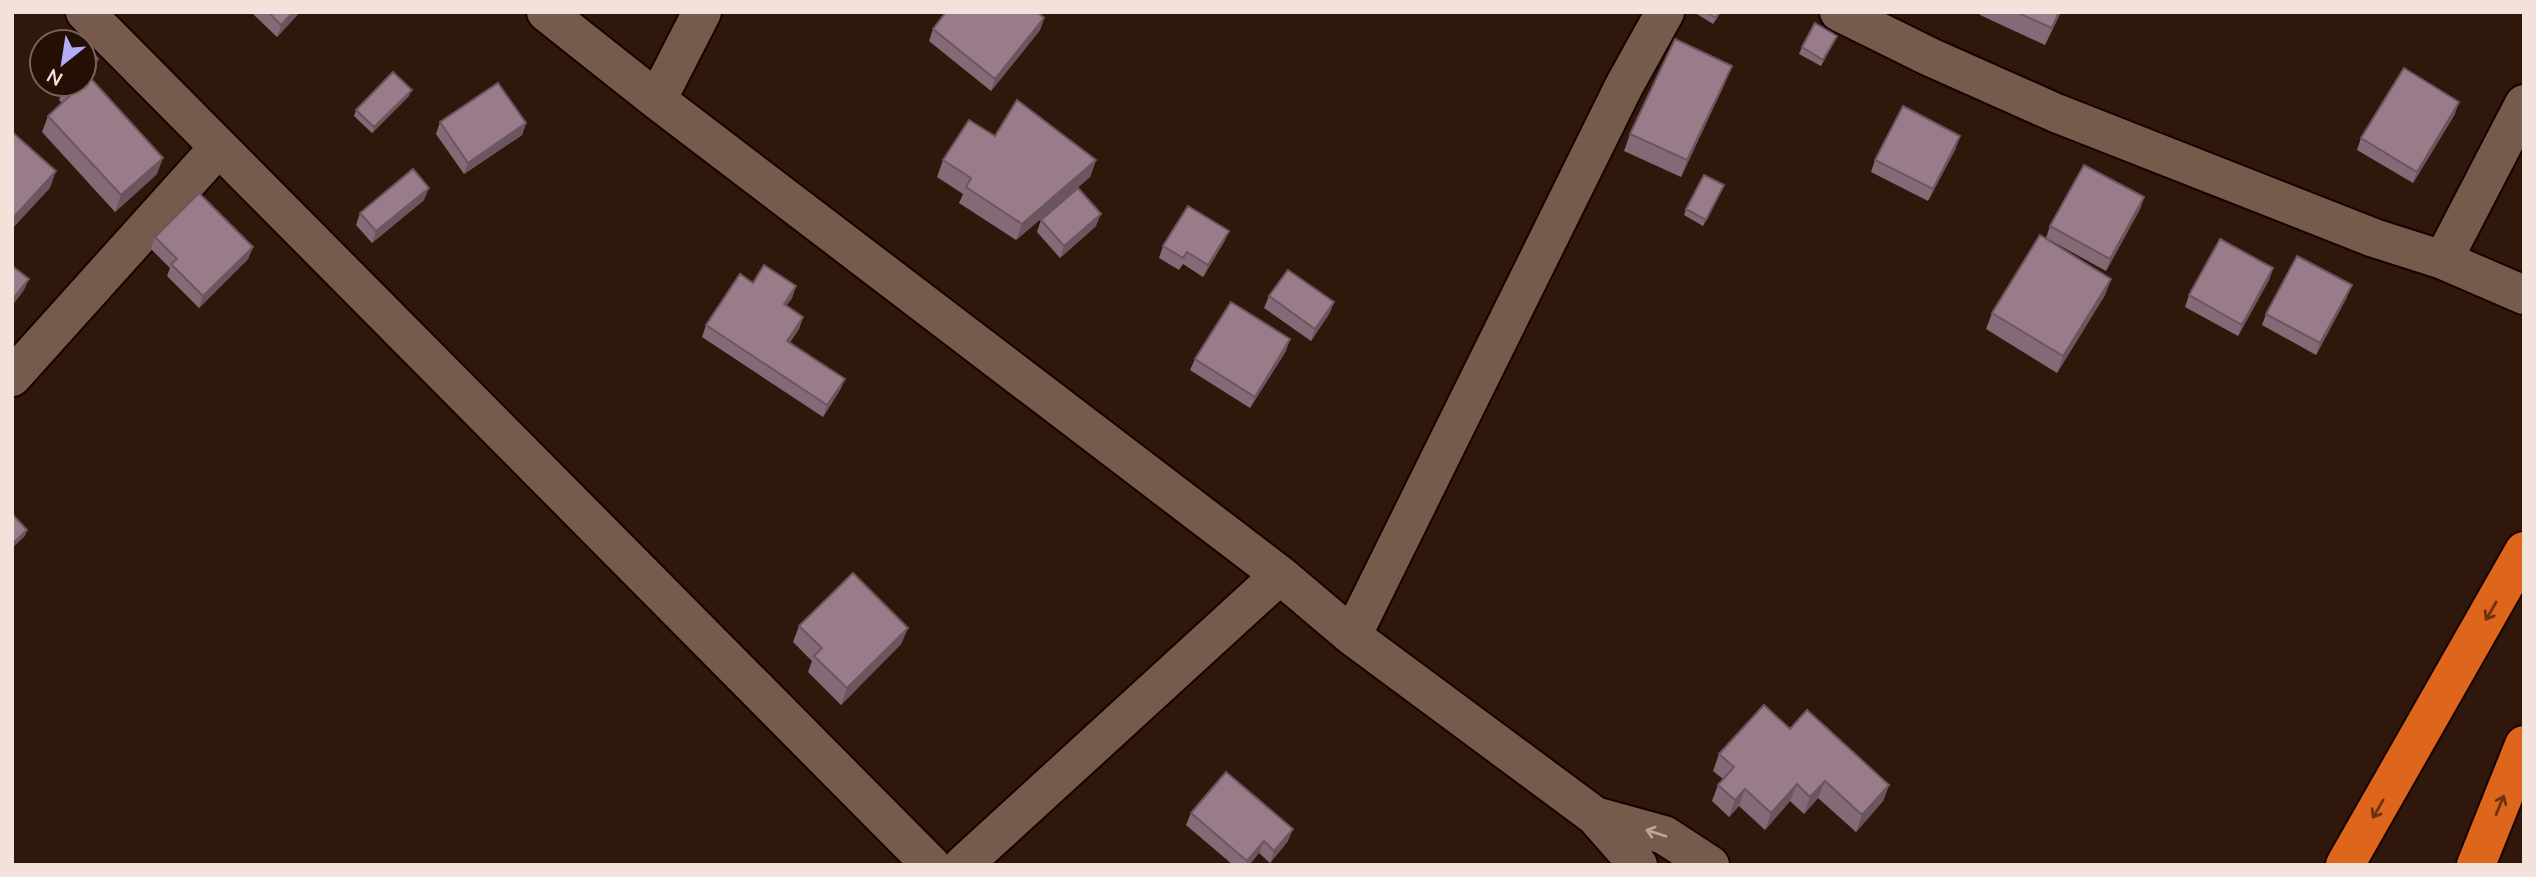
<svg xmlns="http://www.w3.org/2000/svg" width="2536" height="877" viewBox="0 0 2536 877" font-family="Mulish,sans-serif">
<rect width="100%" height="100%" fill="#2f180b"/>
<g fill="none" stroke-linecap="round" stroke-linejoin="round">
<defs>
<path id="minor" d="M85 12 931 865
M546 12 657 100 1280 575 1352 636 1595 816 1638 865
M1839 12 1930 57 2056 113 2374 238 2443 260 2524 295
M657 100 702 12
M2443 260 2524 104
M12 377 219 147
M1352 636 1624 86 1665 12
M1595 816 1664 835 1710 865
M963 865 1280 575"/>
<path id="highway" d="M2345 865 2524 551
M2476 865 2524 745"/>
</defs>
<use href="#minor" stroke="#160300" stroke-width="42"/>
<use href="#highway" stroke="#160300" stroke-width="42"/>
<use href="#minor" stroke="#765a4c" stroke-width="38"/>
<use href="#highway" stroke="#de651c" stroke-width="38"/>
</g>
<path fill="#846a76" d="M251 12H300L277 37Z
M1697 12H1721L1713 24 1697 14Z
M1981 12H2061L2045 45 1980 15Z
M971 13 1044 18 1040 30 991 91 929 41 933 29Z
M1834 42 1821 66 1799 54 1802 47Z
M84 46 96 66 87 74 157 174 115 212 42 132 48 116 62 103 59 100 65 84H84Z
M1725 83 1681 177 1624 151 1630 134Z
M409 96 372 133 354 116 356 110Z
M2455 114 2413 183 2357 150 2361 138Z
M440 122 526 123 522 135 464 174 436 134Z
M995 136 1096 160 1090 177 1016 240 959 203 963 194 937 177 943 160Z
M1956 148 1928 201 1871 172 1875 160Z
M1724 185 1703 226 1684 215 1686 209Z
M2144 197 2140 209 2106 271 2046 238 2050 226Z
M424 200 372 243 356 225 360 213Z
M1041 220 1096 226 1060 258 1037 232Z
M1229 231 1224 242 1203 277 1183 264 1179 270 1159 258 1163 246Z
M155 237 253 247 248 259 199 308 167 276 170 268 151 249Z
M2273 268 2269 280 2238 336 2185 307 2189 295Z
M2111 279 2105 295 2057 373 1986 329 1992 313Z
M753 283 796 286 792 298 786 306 803 317 799 329 790 342 845 379 840 390 823 417 702 337 706 325Z
M1269 296 1334 302 1329 314 1311 341 1264 308Z
M2347 297 2316 355 2262 325 2266 314Z
M1286 351 1250 408 1190 370 1195 359Z
M799 626 908 628 901 644 841 705 808 672 812 661 793 642Z
M1790 729 1889 785 1883 801 1856 832 1818 798 1804 814 1790 801 1765 830 1739 806 1729 817 1712 801 1718 785 1723 779 1713 771 1719 754Z
M1191 813 1288 841 1270 863 1259 853 1249 865H1233L1186 825Z"/>
<path fill="#6b5660" d="M293 12H300L277 37 281 25Z
M2059 12H2061L2045 45 2052 28Z
M1044 18 1040 30 991 91 995 79Z
M98 59 96 66 84 77V73Z
M1732 66 1725 83 1681 177 1687 160Z
M412 90 409 96 372 133 374 127Z
M2459 102 2455 114 2413 183 2417 172Z
M526 123 522 135 464 174 468 163Z
M1960 136 1956 148 1928 201 1933 189Z
M163 158 157 174 115 212 121 195Z
M1096 160 1090 177 1016 240 1022 224Z
M56 171 50 188 12 229V219Z
M429 188 424 200 372 243 376 231Z
M2144 197 2140 209 2106 271 2110 259Z
M1101 214 1096 226 1060 258 1064 246Z
M1229 231 1224 242 1203 277 1208 265Z
M253 247 248 259 199 308 203 296Z
M2273 268 2269 280 2238 336 2242 325Z
M29 279 24 290 12 306V300Z
M2111 279 2105 295 2057 373 2063 356Z
M2352 285 2347 297 2316 355 2320 343Z
M796 286 792 298 779 316 784 304Z
M1334 302 1329 314 1311 341 1315 329Z
M803 317 799 329 783 353 787 341Z
M1290 339 1286 351 1250 408 1255 397Z
M845 379 840 390 823 417 827 405Z
M27 530 25 536 12 548V544Z
M908 628 901 644 841 705 847 688Z
M1825 781 1818 798 1804 814 1810 797Z
M1797 784 1790 801 1765 830 1771 813Z
M1889 785 1883 801 1856 832 1862 815Z
M1745 789 1739 806 1729 817 1735 800Z
M1293 829 1288 841 1270 863 1274 851Z
M1264 841 1259 853 1249 865H1245L1247 861Z"/>
<path fill="#997b89" stroke="#6b5660" stroke-width="2" d="M268 12H293L281 25Z
M946 12H969L971 13 972 12H1037L1044 18 995 79 933 29Z
M1706 12H1719L1716 18Z
M2016 12H2059L2052 28Z
M1815 23 1837 36 1823 60 1802 47Z
M1675 39 1732 66 1687 160 1630 134Z
M85 45 98 59 85 72 84 46Z
M2404 68 2459 102 2417 172 2361 138Z
M84 71 163 158 121 195 48 116 74 92 66 84H84Z
M393 72 412 90 374 127 356 110Z
M498 83 526 123 468 163 440 122Z
M1017 100 1096 160 1022 224 966 187 971 178 943 160 969 120 995 136Z
M1903 106 1960 136 1933 189 1875 160Z
M12 132 56 171 12 219Z
M2084 165 2144 197 2110 259 2050 226Z
M413 169 429 188 376 231 360 213Z
M1704 175 1724 185 1706 220 1686 209Z
M1078 188 1101 214 1064 246 1041 220Z
M199 193 253 247 203 296 171 264 177 259 155 237Z
M1188 206 1229 231 1208 265 1187 252 1183 258 1163 246Z
M2040 235 2111 279 2063 356 1992 313Z
M2220 239 2273 268 2242 325 2189 295Z
M2297 256 2352 285 2320 343 2266 314Z
M764 265 796 286 784 304 803 317 787 341 845 379 827 405 706 325 740 274 753 283Z
M12 266 29 279 12 300Z
M1288 270 1334 302 1315 329 1269 296Z
M1231 302 1290 339 1255 397 1195 359Z
M12 514 27 530 12 544Z
M853 573 908 628 847 688 814 656 822 648 799 626Z
M1764 705 1790 729 1807 710 1889 785 1862 815 1825 781 1810 797 1797 784 1771 813 1745 789 1735 800 1718 785 1734 767 1719 754Z
M1226 772 1293 829 1274 851 1264 841 1247 861 1191 813Z"/>
<defs><path id="oneway-shaft" d="M-6 0H5M1.5-3L5.5 0L1.5 3" fill="none" stroke-width="1.6" stroke-linecap="round" stroke-linejoin="round" transform="scale(1.75)"/></defs>
<g stroke="#6f310e">
<use href="#oneway-shaft" transform="translate(2491 611) rotate(120)"/>
<use href="#oneway-shaft" transform="translate(2500 805) rotate(-68)"/>
<use href="#oneway-shaft" transform="translate(2378 809) rotate(120)"/>
</g>
<use stroke="#bba59a" href="#oneway-shaft" transform="translate(1656 833) rotate(-162)"/>
<rect width="2536" height="877" fill="none" stroke="#f3e2da" stroke-width="28"/>
<g transform="translate(63 63) rotate(210)"><circle r="33" fill="#250e04" stroke="#77635a" stroke-width="2"/>
<path d="M0-5L12 26L0 18L-12 26Z" fill="#b3adf9"/>
<text y="-10" font-size="19" font-weight="bold" text-anchor="middle" fill="#f3e2da">N</text>
</g>
</svg>
